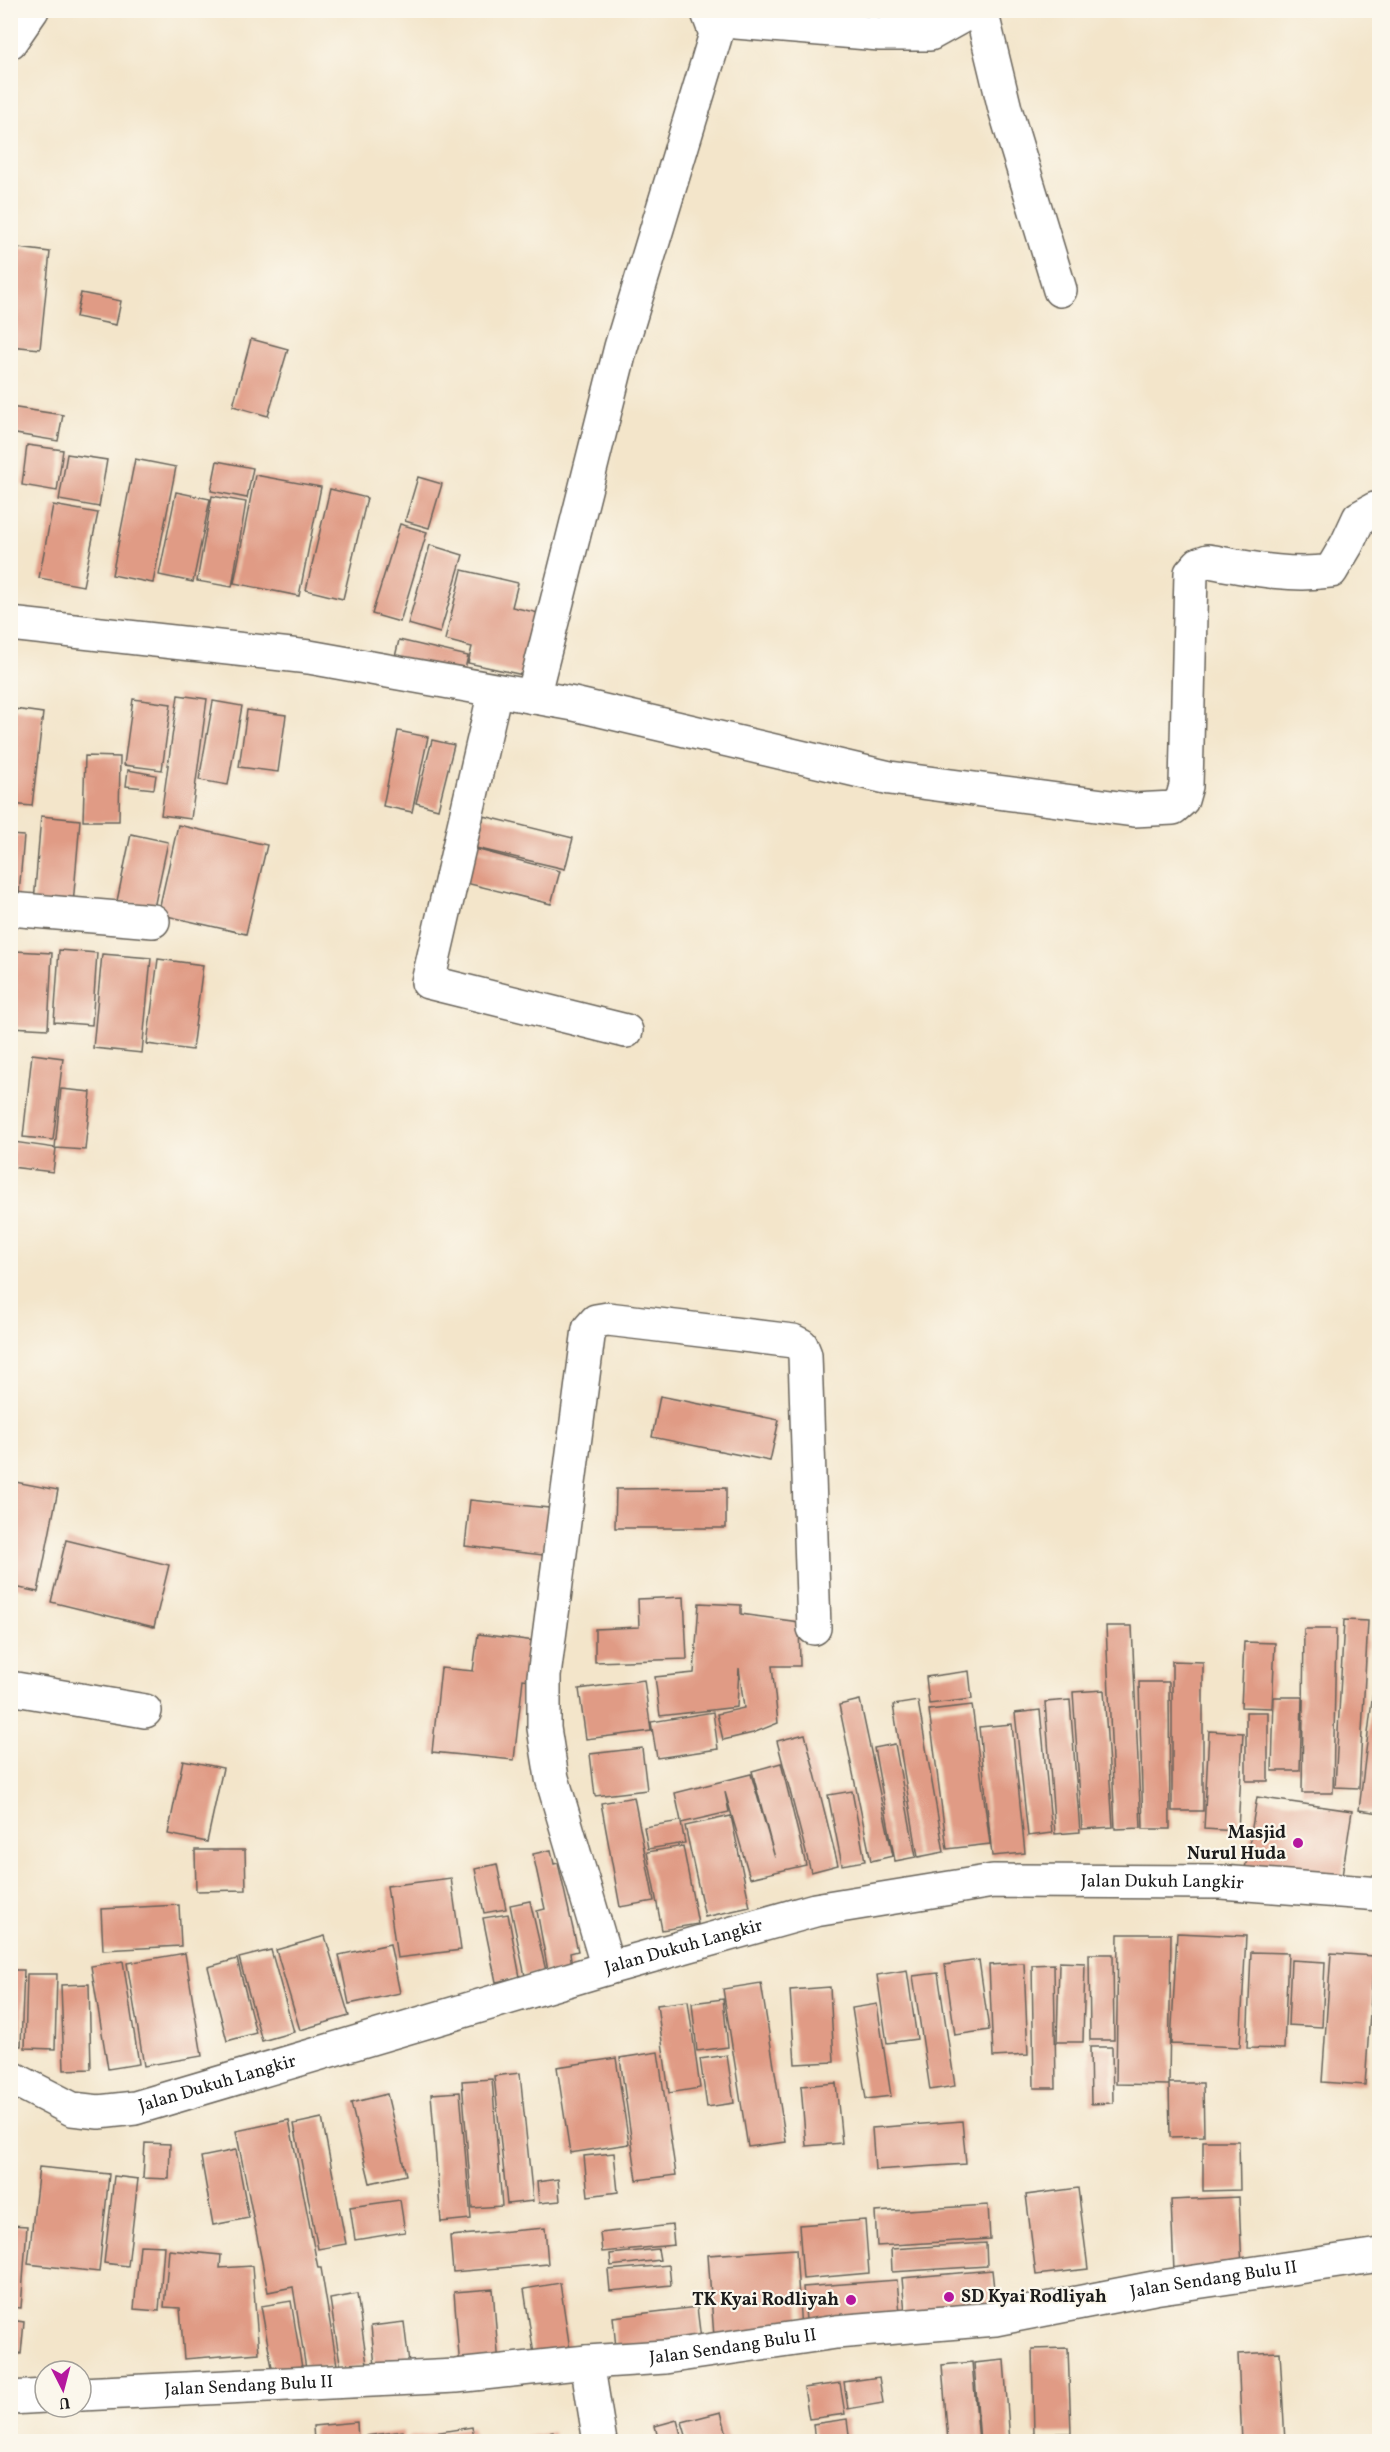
<svg xmlns="http://www.w3.org/2000/svg" width="1390" height="2452" viewBox="0 0 1390 2452" font-family="Vollkorn,serif">
<rect width="100%" height="100%" fill="#fbf7ec"/>
<filter id="ink" filterUnits="userSpaceOnUse"><feTurbulence type="fractalNoise" baseFrequency=".0167" numOctaves="2"/><feDisplacementMap in="SourceGraphic" scale="12" xChannelSelector="R" yChannelSelector="G"/><feConvolveMatrix kernelMatrix="1 2 1 2 8 2 1 2 1" color-interpolation-filters="sRGB"/></filter>
<filter id="wash" filterUnits="userSpaceOnUse"><feTurbulence type="fractalNoise" baseFrequency=".008" numOctaves="4" result="noise"/><feDisplacementMap in="SourceGraphic" scale="24" xChannelSelector="R" yChannelSelector="G"/><feGaussianBlur stdDeviation="1.35" result="paint"/><feColorMatrix in="noise" values="0 0 0 0 0 0 0 0 0 0 0 0 0 0 0 0 0 1.4 0 .05"/><feComposite in="paint" operator="in"/></filter>
<g filter="url(#wash)">
<rect width="100%" height="100%" fill="#f3e5ca"/>
<g id="blocks">
<path fill="#e09b85" d="M10 247 50 252 40 349 10 346Z
M81 293 121 301 116 325 76 317Z
M251 339 288 349 268 416 233 406Z
M10 407 63 415 58 441 10 433Z
M27 445 63 450 57 491 22 485Z
M67 454 107 460 99 507 59 500Z
M135 459 176 467 153 583 112 575Z
M217 461 253 468 247 498 211 491Z
M255 475 321 487 299 596 234 583Z
M418 477 442 484 429 528 405 521Z
M330 489 367 498 343 599 306 590Z
M176 492 210 499 193 582 159 575Z
M212 496 246 502 232 587 197 581Z
M53 505 98 513 83 586 39 578Z
M400 524 427 532 400 622 372 614Z
M430 545 463 555 440 633 408 624Z
M462 570 518 583 512 607 543 614 528 676 468 663 472 647 445 640Z
M399 640 468 656 464 673 395 657Z
M178 695 207 699 191 819 161 815Z
M133 699 171 704 162 770 124 765Z
M213 701 242 706 228 785 199 780Z
M14 709 43 713 32 806 10 804V739Z
M247 710 286 715 278 772 239 767Z
M398 731 428 737 412 812 383 806Z
M432 740 454 745 438 809 416 803Z
M85 756 120 757 119 821H83Z
M128 770 156 775 154 789 126 786Z
M41 816 80 820 73 905 34 902Z
M484 816 573 838 565 869 476 848Z
M178 825 267 845 246 934 158 914Z
M131 834 168 842 154 908 117 901Z
M10 835 24 836 18 906H10Z
M471 848 560 871 551 904 462 882Z
M59 950 97 953 92 1025 54 1022Z
M15 951 52 953 48 1029 11 1027Z
M102 954 151 958 142 1053 93 1048Z
M158 959 203 965 192 1050 147 1044Z
M32 1054 63 1058 53 1140 23 1137Z
M61 1089 91 1092 85 1150 56 1148 53 1172 11 1167 14 1142 55 1148Z
M660 1396 779 1420 770 1461 652 1437Z
M10 1481 58 1490 38 1592 10 1586Z
M726 1488V1528H615L616 1489Z
M470 1500 549 1508 543 1555 465 1546Z
M66 1540 169 1565 154 1627 51 1602Z
M684 1597 687 1659 595 1662V1629L639 1627 638 1599Z
M699 1603 741 1605V1614L799 1622 800 1666H772L778 1723 753 1733 723 1740 717 1714 744 1708 739 1668 737 1707 660 1716 655 1677 694 1673Z
M1344 1620 1368 1621 1359 1788 1335 1787Z
M1106 1626H1132L1141 1828 1115 1829Z
M1304 1629H1336L1333 1793H1302Z
M478 1634 543 1642 538 1681 523 1679 514 1760 432 1752 441 1668 473 1671Z
M1244 1642 1275 1643 1272 1708 1241 1707Z
M1378 1649H1380V1813L1359 1810Z
M1172 1661 1203 1662V1811H1172Z
M969 1671 972 1699 929 1704 926 1677Z
M644 1680 651 1731 586 1739 579 1689Z
M1139 1682H1169L1170 1829H1143Z
M1104 1690 1113 1827 1082 1829 1073 1692Z
M1274 1697H1302L1300 1771H1272Z
M860 1700 893 1856 871 1861 839 1705Z
M1070 1700 1080 1832 1055 1834 1045 1702Z
M918 1701 944 1852 918 1857 893 1705Z
M972 1705 990 1844 947 1849 929 1710Z
M1040 1710 1052 1833 1028 1836 1015 1713Z
M713 1712 718 1749 657 1758 651 1722Z
M1246 1712H1268V1781H1246Z
M1012 1724 1025 1853 992 1856 979 1727Z
M1209 1731 1243 1733 1238 1831 1204 1829Z
M805 1734 838 1865 811 1872 777 1741Z
M895 1744 916 1857 895 1861 874 1748Z
M642 1748 647 1790 595 1796 590 1754Z
M183 1760 223 1768 207 1842 168 1834Z
M781 1763 806 1865 750 1878 725 1792 729 1812 681 1823 685 1843 648 1849 644 1827 681 1821 675 1793 751 1774 775 1858 752 1771Z
M852 1791 865 1861 842 1865 828 1795Z
M634 1797 654 1901 620 1907 601 1803Z
M1257 1797 1352 1811 1340 1889 1244 1875Z
M731 1816 750 1907 705 1917 685 1826Z
M683 1846 698 1924 662 1930 647 1852Z
M195 1850H245L246 1890 196 1891Z
M551 1850 554 1864 558 1863 578 1951 570 1953 574 1977 550 1982 537 1911 545 1909 533 1854Z
M497 1864 506 1909 484 1913 475 1869Z
M451 1878 461 1950 397 1958 387 1886Z
M530 1901 546 1971 525 1976 510 1905Z
M179 1905 181 1946 103 1950 101 1909Z
M508 1914 520 1977 496 1982 483 1918Z
M1177 1933 1246 1936 1240 2047 1171 2044Z
M1118 1934H1171L1169 2085 1116 2084Z
M325 1936 349 2016 300 2030 276 1950Z
M390 1944 400 1993 349 2004 339 1955Z
M271 1950 294 2032 262 2041 239 1958Z
M1251 1952 1288 1953 1284 2049 1247 2048Z
M185 1953 202 2056 144 2066 127 1963Z
M1331 1953 1374 1956 1365 2085 1322 2082Z
M1089 1954H1113L1114 2040H1090Z
M237 1959 256 2033 227 2041 208 1967Z
M979 1960 989 2030 955 2035 945 1965Z
M1291 1960 1325 1962 1322 2027 1288 2025Z
M123 1961 139 2064 108 2069 91 1966Z
M1059 1962 1085 1963 1083 2042H1057Z
M1024 1963 1028 2055 993 2057 989 1965Z
M1054 1964 1056 2088H1034L1032 1965Z
M10 1970H24L21 2046H10Z
M907 1970 917 2039 887 2043 877 1975Z
M938 1973 955 2086 930 2090 913 1976Z
M27 1974H57L55 2049 25 2048Z
M761 1983 786 2142 748 2147 723 1989Z
M89 1984 91 2069 64 2070 61 1985Z
M830 1987 834 2062 795 2064 790 1990Z
M723 1999 728 2047 697 2051 692 2003Z
M688 2001 700 2088 669 2093 657 2005Z
M877 2004 891 2096 866 2099 852 2008Z
M1090 2047H1112L1113 2103 1091 2104Z
M658 2052 676 2175 637 2180 620 2058Z
M727 2055 734 2103 707 2107 700 2059Z
M616 2058 629 2144 570 2153 557 2067Z
M520 2073 533 2201 507 2204 494 2076Z
M492 2079 502 2206 472 2208 462 2081Z
M836 2083 842 2143 806 2146 801 2086Z
M1169 2083H1203L1204 2136 1170 2137Z
M460 2092 471 2219 441 2222 431 2094Z
M387 2094 406 2175 370 2183 351 2103Z
M322 2118 346 2244 318 2249 294 2124Z
M289 2120 318 2268H321L337 2365 306 2369 293 2287 268 2292 236 2131Z
M962 2121 966 2164 875 2170 872 2128Z
M1203 2141H1239L1240 2190 1203 2191Z
M145 2143 170 2144 169 2179 143 2178Z
M236 2150 249 2218 213 2225 201 2157Z
M614 2153 618 2192 588 2196 584 2156Z
M39 2167 109 2174 99 2272 28 2264Z
M114 2176 138 2179 128 2266 104 2263Z
M558 2179 560 2201 539 2203 537 2182Z
M1078 2188 1088 2269 1036 2275 1026 2195Z
M1239 2197 1242 2270 1174 2272 1171 2200Z
M400 2200 405 2232 355 2240 350 2207Z
M988 2205 990 2239 877 2246 875 2212Z
M865 2220 869 2273 803 2279 799 2225Z
M10 2225 27 2226 21 2308 10 2307Z
M672 2225 674 2245 602 2252 600 2233Z
M545 2228 548 2264 453 2272 450 2236Z
M986 2243 987 2266 892 2272 891 2249Z
M140 2245 164 2246 159 2311 134 2309Z
M658 2249 660 2260 611 2266 610 2254Z
M796 2249 801 2331 714 2337 708 2255Z
M169 2250 221 2255 220 2268 252 2266 259 2353 184 2359 180 2308 164 2307Z
M669 2265 671 2285 610 2291 608 2270Z
M992 2270 997 2317 906 2325 902 2278Z
M897 2280 900 2313 806 2320 803 2287Z
M560 2283 571 2356 535 2361 524 2289Z
M493 2289 499 2366 460 2369 454 2292Z
M357 2294 367 2364 341 2369 330 2299Z
M291 2301 302 2368 273 2373 261 2306Z
M697 2307 702 2348 617 2358 613 2317Z
M10 2320 24 2322 21 2354 10 2353Z
M404 2322 410 2372 376 2376 371 2326Z
M1068 2348 1071 2433 1034 2434 1032 2349Z
M1280 2352 1285 2442H1242L1238 2354Z
M1004 2360 1010 2442H980L974 2363Z
M972 2362 979 2442H948L942 2365Z
M879 2377 883 2403 848 2409 844 2382Z
M840 2383 845 2414 809 2419 804 2388Z
M721 2412 729 2442H688L682 2422Z
M847 2419 850 2442H815L813 2424Z
M677 2420 683 2442H659L655 2426Z
M357 2422 358 2442H314L313 2426Z
M472 2427 475 2442H409L408 2437Z
M403 2431 404 2442H367L366 2436Z
M553 2432 555 2442H507V2440Z"/>
</g>
</g>
<g filter="url(#ink)">
<use href="#blocks" fill-opacity="0" stroke="#676259" stroke-width="1.5"/>
<g fill="none" stroke-linecap="round" stroke-linejoin="round">
<defs>
<g id="minor">
<path d="M981 10 1005 109 1060 290"/>
<path d="M712 20 880 34H930L973 10"/>
<path d="M10 42 32 10"/>
<path d="M10 624 309 657 574 704 890 778 1134 810 1173 808 1182 800 1186 786 1191 573 1199 564 1208 561C1249 568 1289 577 1331 571L1347 544 1359 518 1375 509H1380"/>
<path d="M495 691 428 982 626 1031"/>
<path d="M533 697 621 347 716 34 707 10"/>
<path d="M10 909 153 921"/>
<path d="M10 1688 145 1711"/>
<path d="M608 1968 552 1778 544 1728V1676L589 1329 596 1321 608 1319 793 1341 801 1345 805 1355 814 1628"/>
<path id="s1" d="M10 2077 72 2109 99 2112 135 2108 608 1968 815 1910 993 1881 1221 1882 1380 1894"/>
<path d="M587 2362 600 2442"/>
<path id="s2" d="M81 2394 456 2376 587 2362 665 2357 836 2332 995 2319 1154 2288 1380 2255"/>
<path d="M10 2398 45 2396"/>
</g>
</defs>
<use href="#minor" stroke="#676259" stroke-width="36"/>
<use href="#minor" stroke="#fff" stroke-width="33"/>
</g>
</g>
<g fill="#b5179e" stroke="#fbf7ec" stroke-width="2">
<circle cx="1298" cy="1843" r="6"/>
<circle cx="949" cy="2297" r="6"/>
<circle cx="851" cy="2300" r="6"/>
</g>
<g text-anchor="middle" dominant-baseline="central" stroke-width="4.5" stroke-linejoin="round" paint-order="stroke">
<g font-size="18" font-weight="bold" fill="#1c1c1c" stroke="#fbf7ec" text-anchor="end">
<text x="1286" y="1833">Masjid<tspan x="1286" dy="21">Nurul Huda</tspan></text>
<text x="961" y="2297" text-anchor="start">SD Kyai Rodliyah</text>
<text x="839" y="2300">TK Kyai Rodliyah</text>
</g>
<g font-size="18" fill="#1c1c1c" stroke="#fbf7ec">
<text stroke="none"><textPath href="#s1" startOffset="1191">Jalan Dukuh Langkir</textPath></text>
<text stroke="none"><textPath href="#s1" startOffset="705">Jalan Dukuh Langkir</textPath></text>
<text stroke="none"><textPath href="#s1" startOffset="219">Jalan Dukuh Langkir</textPath></text>
<text stroke="none"><textPath href="#s2" startOffset="1140">Jalan Sendang Bulu II</textPath></text>
<text stroke="none"><textPath href="#s2" startOffset="654">Jalan Sendang Bulu II</textPath></text>
<text stroke="none"><textPath href="#s2" startOffset="168">Jalan Sendang Bulu II</textPath></text>
</g>
</g>
<rect width="1390" height="2452" fill="none" stroke="#fbf7ec" stroke-width="36"/>
<g transform="translate(63 2389) rotate(174)"><circle r="28" fill="#fbf7ec" stroke="#a29f99" stroke-width="1.5"/>
<path d="M0-4.5L10 22L0 15L-10 22Z" fill="#b5179e"/>
<text y="-9" font-size="16" font-weight="bold" text-anchor="middle" fill="#1c1c1c">U</text>
</g>
</svg>
